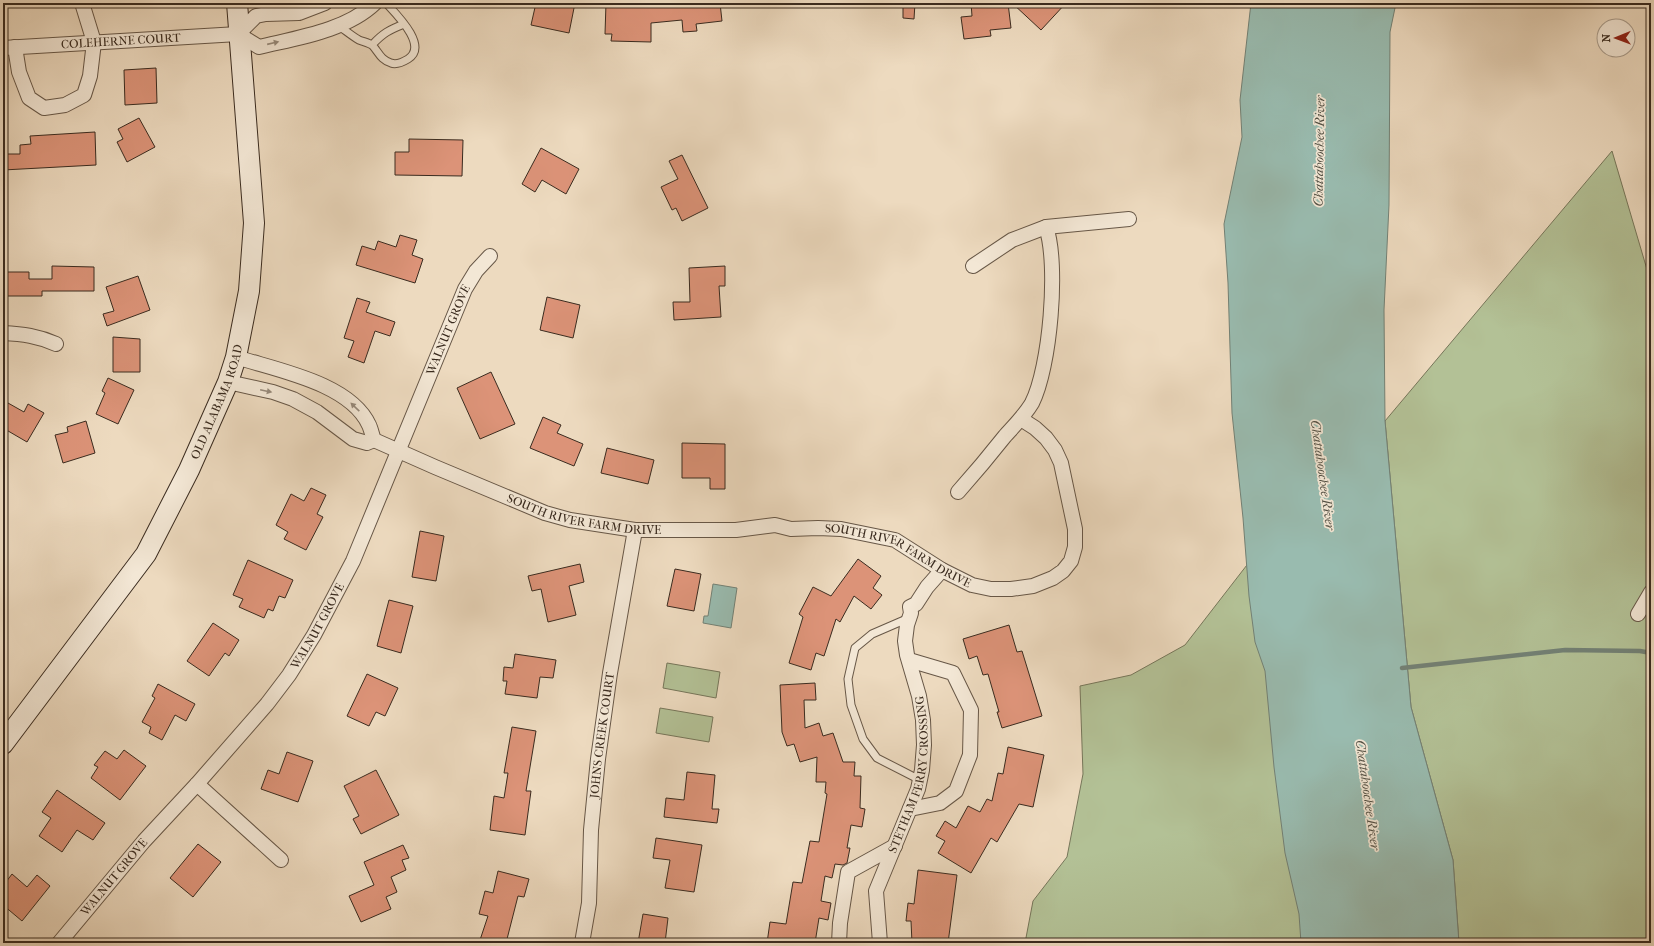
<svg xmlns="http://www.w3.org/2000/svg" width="1654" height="946" viewBox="0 0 1654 946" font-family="'IM FELL French Canon',serif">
<rect width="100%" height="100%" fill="#eddabf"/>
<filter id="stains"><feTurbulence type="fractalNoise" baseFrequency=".005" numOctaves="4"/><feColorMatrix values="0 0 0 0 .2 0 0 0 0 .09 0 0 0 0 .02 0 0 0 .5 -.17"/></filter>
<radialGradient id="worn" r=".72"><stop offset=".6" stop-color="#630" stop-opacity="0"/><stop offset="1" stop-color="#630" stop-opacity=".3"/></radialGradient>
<path fill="#b3c196" stroke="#76765a" d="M1612 151 1651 283V943H1459L1453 860 1411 707 1385 421Z
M1281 521 1322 943H1025L1033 901 1067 857 1083 774 1080 686 1131 675 1185 645Z
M667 663 720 672 716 698 663 688Z
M660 708 713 717 709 742 656 733Z"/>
<path fill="#99bbaf" stroke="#738175" d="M1251 3H1396L1390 32 1389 205 1384 310 1385 421 1411 707 1453 860 1459 943H1301L1299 914 1285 853 1274 767 1265 671 1255 642 1249 596 1243 518 1232 413 1228 283 1224 224 1242 137 1240 100Z
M713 584 737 588 731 628 703 623 704 616H708Z"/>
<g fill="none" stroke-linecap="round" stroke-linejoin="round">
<path stroke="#738175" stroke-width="4.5" d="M1402 668 1565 650 1640 651 1651 653"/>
</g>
<path fill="#dc9378" stroke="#3a2b1f" d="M536 3H575L569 33 531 25Z
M606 3H652V5L676 3H720L722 21 696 24 697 31 683 32 682 20 651 23V42L611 41 612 34H605Z
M903 3H915L914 19 903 18Z
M971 3H1008L1011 28 990 30 991 36 964 39 961 17 972 16Z
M1012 3H1066L1041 30Z
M156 68 157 103 125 105 124 70Z
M139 118 155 147 127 162 117 142 123 139 118 129Z
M95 132 96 165 3 170V154H20V145L31 144 30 136Z
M409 139 463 140 462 176 395 175V152H409Z
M541 148 579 169 566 194 542 180 535 192 522 184Z
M682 155 708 208 682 221 676 208 672 210 661 187 678 179 669 161Z
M400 235 417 240 412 255 423 259 415 283 356 265 362 246 375 250 378 241 396 247Z
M52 266 94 267V291H42V296H3V272H29V279H52Z
M725 266V286H719L721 317 674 320 673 302H690L689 268Z
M138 276 150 310 107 326 103 314 114 311 106 287Z
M547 297 580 305 573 338 540 330Z
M357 298 370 302 366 312 395 322 390 336 375 331 364 363 348 357 354 341 344 338Z
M113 337 140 339V372H113Z
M491 372 515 424 480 439 457 388Z
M108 378 134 390 118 424 96 414 105 393 102 391Z
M8 403 24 412 28 404 44 413 27 442 3 428V412Z
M543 417 561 425 557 433 583 444 574 466 530 448Z
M86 421 95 453 63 463 55 435 68 432 67 427Z
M682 443 725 444V489H710V478H682Z
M607 448 654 460 648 484 601 473Z
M311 488 326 495 317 514 323 517 306 550 284 539 288 532 276 525 291 494 304 501Z
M420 531 444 536 436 581 412 577Z
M858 559 881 576 873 588 882 595 871 609 854 596 840 622 836 619 824 656 816 653 811 670 789 663 803 617 799 614 813 587 831 596Z
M248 560 293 580 285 598 279 596 273 611 268 609 264 618 239 607 243 599 233 595Z
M580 564 584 582 569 586 576 615 548 622 541 589 532 591 528 576Z
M675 569 701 574 694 611 667 606Z
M389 600 413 606 401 653 377 646Z
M213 623 239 640 229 656 225 653 209 676 187 661Z
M1009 625 1017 652 1022 651 1042 716 1002 728 997 712H999L988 674 983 675 977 656 969 659 963 639Z
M515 654 556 660 553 678 540 677 537 698 505 694 507 681H503L504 667 513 668Z
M367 674 398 688 385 716 376 712 369 726 347 716Z
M815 683 816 700H804L805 728 819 723 823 736 833 733 843 762H855L854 776H861L860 808 865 809 862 827 851 825 847 848H850L847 863 843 865 835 864 832 878 825 876 821 901 831 903 828 920 819 918 815 943H767L770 922 786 924 793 882 802 883 810 841 819 842 827 794 825 793 826 782H816L817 757 800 762 794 744 787 746 782 732 780 685Z
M158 684 195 704 186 721 175 715 162 740 149 733 151 727 142 722 155 698 152 696Z
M512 727 536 731 526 791H531L525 835 490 830 494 796 504 798 508 773H504Z
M1008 747 1044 755 1033 807 1019 804 997 842 991 838 971 873 938 853 945 841 936 836 945 821 956 828 968 806 980 812 987 799 992 801 998 773 1003 774Z
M124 750 146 766 120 800 91 778 98 767 94 765 105 751 117 759Z
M287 752 313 761 298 802 261 789 268 770 279 774Z
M376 770 399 815 361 834 353 819 359 816 344 786Z
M687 772 715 775 712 809H719L717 823 664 817 666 798 684 800Z
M57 790 105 823 93 840 77 830 62 852 39 836 51 818 42 812Z
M656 838 702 845 694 892 665 888 670 860 653 858Z
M198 844 221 862 193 897 170 878Z
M403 845 409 858 402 860 406 870 391 877 397 892 386 897 391 909 361 922 349 896 374 885 364 862Z
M918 870 957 875 948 943H912L911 921H906L908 903 914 904Z
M498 871 529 879 524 897 518 896 506 943H479L488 916 479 914 485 891 493 893Z
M12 874 27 887 37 875 50 886 22 921 3 905V886Z
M643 914 668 918 665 943H638Z"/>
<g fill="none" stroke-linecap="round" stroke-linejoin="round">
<defs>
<path id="lane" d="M339 26C345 30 352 36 359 40 364 42 370 43 373 46 379 53 381 60 391 63 396 65 403 62 408 59 429 46 396 14 386 3
M372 45C383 33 389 30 404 24
M909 618 872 634 855 648 848 679 851 705 863 739 877 758 920 780"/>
<g id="street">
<path d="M238 34 259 47C296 38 346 31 375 3"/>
<path d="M238 34 256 16 266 14 299 13 325 3"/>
<path d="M15 47 19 72 29 98 44 108 65 105 84 95 90 76 94 42 82 3"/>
<path id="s1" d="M3 48 238 34"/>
<path d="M973 266 1012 240 1046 227 1129 219"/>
<path d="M3 333C23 334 38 336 56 344"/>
<path id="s2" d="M236 357C276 370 350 383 369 425 371 429 372 435 374 440L435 467 545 513 570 520 635 530H736L775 525 791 529 818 528 841 529 895 540 942 570 972 585 991 589H1011L1033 586 1053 578 1063 571 1071 561 1075 547V529L1061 463 1055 450 1046 438 1035 428 1021 419"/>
<path d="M228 382 273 392 293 399 317 412 353 439 367 443 374 440"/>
<path d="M958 492C974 474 990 455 1005 436 1014 426 1025 415 1032 403 1050 368 1059 264 1046 227"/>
<path d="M1638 614 1651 592"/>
<path d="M909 660 953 673 971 710 970 755 956 791 940 803 910 809"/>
<path d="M197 784 281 860"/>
<path id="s3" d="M59 943 144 841 197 784 267 704 289 675 314 635 353 561 465 289 476 271 490 256"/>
<path id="s4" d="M582 943 589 903 591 830 598 759 610 673 635 530"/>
<path d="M839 943 840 923 848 872 895 846"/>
<path id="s5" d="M880 943 876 891 918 789 922 770 924 745 923 720 919 696 907 655 905 641 907 625 911 613 910 607 916 604 927 587 942 570"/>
</g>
<g id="secondary">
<path id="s6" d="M3 744 146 554 189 470 228 382 236 357 249 291 254 223 237 3"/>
</g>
</defs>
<use href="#lane" stroke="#675747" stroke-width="9"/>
<use href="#street" stroke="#675747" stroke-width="16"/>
<use href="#secondary" stroke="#3a2b1f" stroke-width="22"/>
<use href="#lane" stroke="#f3e7d5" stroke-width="7"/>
<use href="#street" stroke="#f3e7d5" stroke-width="14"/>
<use href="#secondary" stroke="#f3e7d5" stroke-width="20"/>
</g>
<defs><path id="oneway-solid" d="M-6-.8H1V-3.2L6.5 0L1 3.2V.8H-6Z"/></defs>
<g fill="#96897a">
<use href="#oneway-solid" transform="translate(273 43) rotate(-13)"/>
<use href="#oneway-solid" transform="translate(266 391) rotate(12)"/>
<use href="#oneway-solid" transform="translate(355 407) rotate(-136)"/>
</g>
<g text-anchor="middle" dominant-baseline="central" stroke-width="3.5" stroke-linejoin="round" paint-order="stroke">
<g font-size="12" fill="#3a2b1f" stroke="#f3e7d5">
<text stroke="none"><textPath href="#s1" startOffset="118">COLEHERNE COURT</textPath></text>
<text stroke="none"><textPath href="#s3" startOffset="734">WALNUT GROVE</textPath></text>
<text stroke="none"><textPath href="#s6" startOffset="406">OLD ALABAMA ROAD</textPath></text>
<text stroke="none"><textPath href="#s2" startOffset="394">SOUTH RIVER FARM DRIVE</textPath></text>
<text stroke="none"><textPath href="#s2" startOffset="717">SOUTH RIVER FARM DRIVE</textPath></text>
<text stroke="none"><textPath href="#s3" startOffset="410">WALNUT GROVE</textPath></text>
<text stroke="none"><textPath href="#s4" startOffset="209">JOHNS CREEK COURT</textPath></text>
<text stroke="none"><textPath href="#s5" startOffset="175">STETHAM FERRY CROSSING</textPath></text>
<text stroke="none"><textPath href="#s3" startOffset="86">WALNUT GROVE</textPath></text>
</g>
<g font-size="13" font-style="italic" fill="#524f43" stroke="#f3e7d5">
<text transform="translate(1319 151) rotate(-89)">Chattahoochee River</text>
<text transform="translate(1323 475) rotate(82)">Chattahoochee River</text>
<text transform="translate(1368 795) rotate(82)">Chattahoochee River</text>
</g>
</g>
<rect width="1654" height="946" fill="none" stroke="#eddabf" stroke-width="16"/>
<rect x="4" y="4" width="1646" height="938" fill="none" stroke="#3a2b1f" stroke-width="2"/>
<rect x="8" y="8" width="1638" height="930" fill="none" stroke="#3a2b1f"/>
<g transform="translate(1616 38) rotate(269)"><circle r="19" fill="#f3e7d5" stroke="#a99c8c"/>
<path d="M0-3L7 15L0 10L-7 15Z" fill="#8f2418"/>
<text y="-6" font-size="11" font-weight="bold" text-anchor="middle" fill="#3a2b1f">N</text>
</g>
<rect width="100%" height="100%" filter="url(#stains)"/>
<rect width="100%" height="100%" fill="url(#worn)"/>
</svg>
